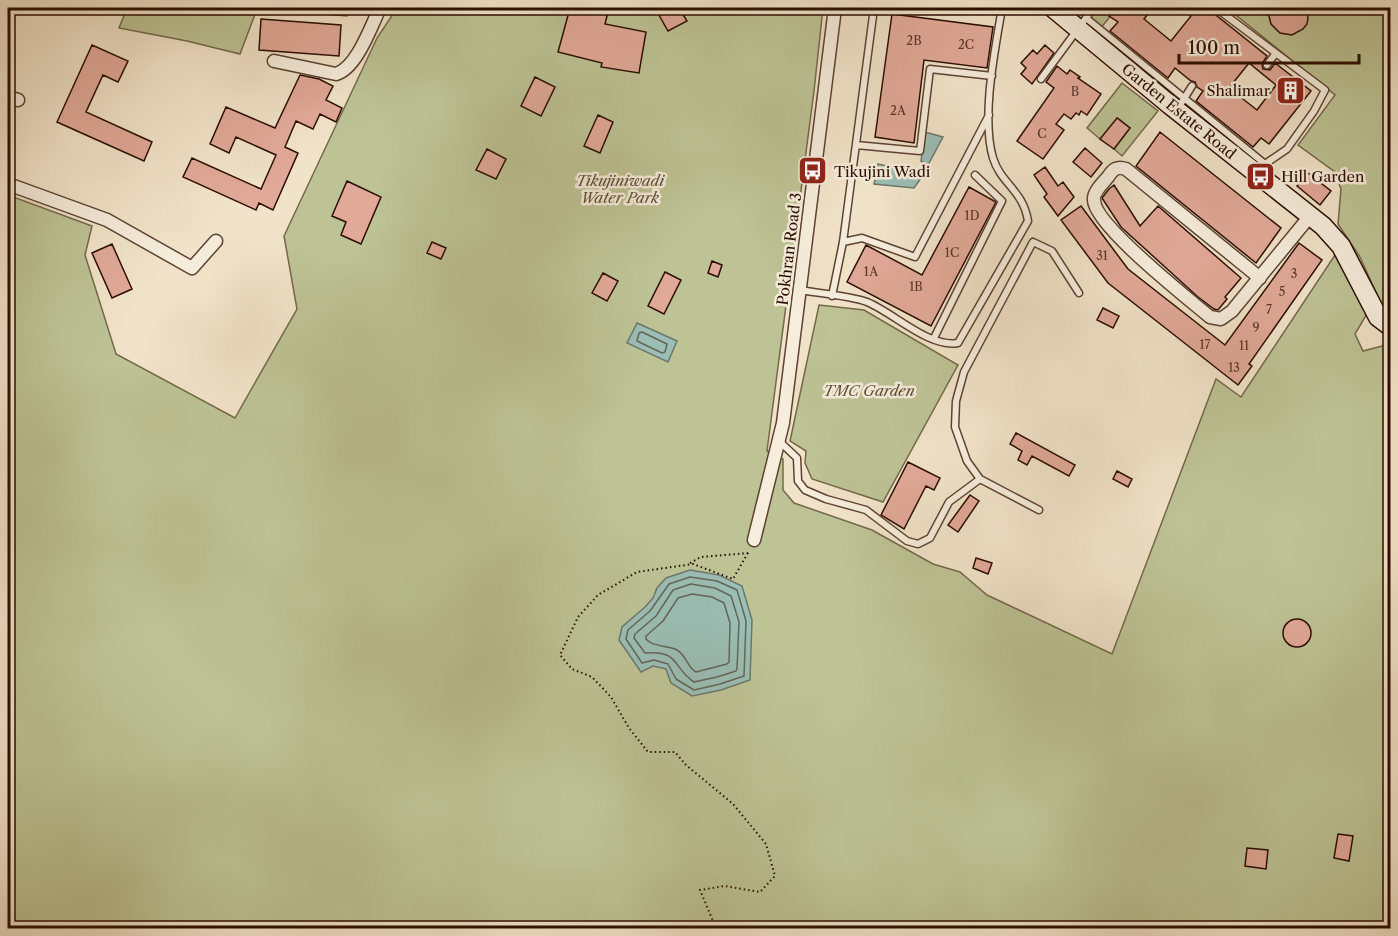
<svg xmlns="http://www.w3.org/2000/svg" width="1398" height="936" viewBox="0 0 1398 936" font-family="'Libre Caslon Text',serif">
<rect width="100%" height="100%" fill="#f1e3c9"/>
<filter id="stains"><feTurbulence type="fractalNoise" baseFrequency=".00333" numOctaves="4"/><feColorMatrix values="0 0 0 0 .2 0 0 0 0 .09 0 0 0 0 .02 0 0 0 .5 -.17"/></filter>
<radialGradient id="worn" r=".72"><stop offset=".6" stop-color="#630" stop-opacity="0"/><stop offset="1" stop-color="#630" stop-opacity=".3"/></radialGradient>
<path fill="#bdc395" stroke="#74684a" stroke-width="1.5" d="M127 8H352L347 16 257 9 240 54 187 41 119 28Z
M397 8H823L814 91 767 451 783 459V490L794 503 872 530 933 564 960 572 987 595 1112 654 1216 379 1241 397 1337 252 1368 312 1355 334 1363 351 1390 344V928H8V195L92 226 85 255 116 354 235 418 297 309 284 236 377 38Z
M1078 8H1117L1096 34 1074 16Z
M1227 8H1390V314L1384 310 1360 257 1338 224 1341 189 1335 172 1298 145 1335 95Z
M1122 83 1158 111 1122 156 1114 149 1130 128 1118 118 1100 139 1087 128Z
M819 305 864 310 958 365 883 502 812 479 805 463 806 451 790 441Z"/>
<path fill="#9bbeb5" stroke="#6e776d" stroke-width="1.5" d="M925 132 943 137 928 165 921 161Z
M878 164 924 174 914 188 874 184Z
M637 323 677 341 668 362 627 343Z
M690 570 719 575 742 586 752 620 750 680 721 690 692 696 671 683 666 669 653 666 641 672 619 640 622 627 645 607 653 598 657 588 666 578Z"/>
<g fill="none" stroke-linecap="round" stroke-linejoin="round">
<path stroke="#63665a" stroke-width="1.5" d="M642 332 667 344 665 352 662 353 637 341 639 333Z
M690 577 717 581 737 590 746 621 744 676 720 684 694 690 676 679 668 664 654 660 642 663 626 639 628 630 650 611 669 584Z
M691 584 715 588 731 596 739 622 737 668 736 671 717 677 694 682C672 668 681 650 645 653L634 638 635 634 656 616 673 590Z
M692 594 712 597 724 603 730 623 729 662 727 664 696 672C687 667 687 656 677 650 668 645 652 647 646 639V636L663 621 678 598Z"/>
</g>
<path fill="#e1a998" stroke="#2b0d00" stroke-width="1.5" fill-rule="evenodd" d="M570 8H609L605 24 646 32 639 73 601 67 602 63 558 52Z
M655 8H679L687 21 668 31Z
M1116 8H1153L1144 19 1171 41 1191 16 1180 8H1207L1267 56 1262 64 1263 69 1270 70 1275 63 1311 91 1269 144 1261 138 1253 147 1196 101 1203 91 1197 87 1195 82 1191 81 1175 68 1168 78 1110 31 1118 22 1109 16ZM1249 63 1276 85 1257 110 1229 88Z
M1267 8H1306L1308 18 1307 24 1303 29 1292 35 1280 33 1271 24Z
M892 14 993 27 987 68 924 60 914 143 875 137Z
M261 19 341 25 339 56 259 50Z
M92 45 128 61 118 82 103 75 86 112 152 142 144 161 57 122Z
M1045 45 1054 53 1032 84 1021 74 1026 68 1021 63 1033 50 1037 54Z
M1057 66 1067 74 1070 70 1080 77 1078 78 1101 94 1087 115 1081 111 1079 115 1076 113 1071 119 1064 114 1056 124 1064 130 1043 159 1017 141 1054 88 1046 82Z
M300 75 319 79 333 86 326 100 342 108 336 122 320 114 313 129 296 121 285 147 298 153 273 210 259 203 256 210 183 177 192 158 261 189 276 155 236 137 229 153 210 144 226 107 275 128Z
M535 77 555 87 541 116 521 106Z
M598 115 613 122 600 153 584 146Z
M1117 118 1130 128 1114 149 1100 139Z
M1160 132 1281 228 1256 263 1136 166Z
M1085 148 1102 163 1091 177 1073 162Z
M487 149 506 159 496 179 476 170Z
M1045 167 1058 186 1063 182 1074 197 1058 216 1044 197 1047 194 1034 175Z
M1308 173 1331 191 1320 205 1297 186Z
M347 181 381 197 361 244 341 235 346 222 332 216Z
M1114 185 1140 226 1158 206 1241 278 1225 297 1227 299 1218 310 1214 309 1198 297 1121 227 1102 198 1109 189Z
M969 187 996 202 931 326 847 282 866 245 922 275Z
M1081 206 1128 269 1225 345 1299 243 1322 260 1249 364 1252 366 1238 385 1108 283 1061 220Z
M432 242 446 248 441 259 427 253Z
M112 244 132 289 112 298 92 253Z
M712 261 722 265 718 277 708 273Z
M665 272 681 280 664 314 648 306Z
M603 273 618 281 607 301 592 293Z
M1103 308 1119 316 1113 328 1097 320Z
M1016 433 1075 465 1069 476 1032 456 1027 465 1018 460 1022 451 1010 444Z
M908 462 940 478 934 490 926 486 904 529 881 515Z
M1117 471 1132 479 1128 487 1113 479Z
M970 495 979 501 958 532 948 525Z
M976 558 992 563 988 574 973 568Z
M1283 633a14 14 0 1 1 28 0a14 14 0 1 1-28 0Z
M1338 834 1353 836 1349 861 1334 858Z
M1247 848 1268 850 1266 869 1245 866Z"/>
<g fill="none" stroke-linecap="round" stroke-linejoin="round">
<defs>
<path id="lane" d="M986 8 1002 10
M1086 18 1093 8
M1267 65 1276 53
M1041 79 1086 18 1265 164 1287 149 1314 111 1325 90 1216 8
M1182 102 1192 86
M856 145 920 151 930 69 992 76
M843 242 874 8
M799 290C817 293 852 296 867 302 894 313 929 348 958 343L1028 221C1023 190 1001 184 993 158 981 117 995 50 1002 8
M832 296 843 242 862 238 915 257 989 115
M934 338 1002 201 975 175
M779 441 797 458 798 481 805 490 826 499 866 510 907 541 918 544 930 538 949 502 980 479 1039 510
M980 479 967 461 955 427 956 401 964 372 1033 242 1052 251 1079 293"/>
<path id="street" d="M274 61 336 74C357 68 371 26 380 8
M8 97 18 100
M8 184 107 220 192 268 216 241
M1260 278 1126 169C1117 166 1113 169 1108 177 1103 183 1093 192 1094 200 1094 225 1189 299 1210 317L1221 319 1232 311 1310 216
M754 540 783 423 835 8"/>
<path id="secondary" d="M1053 8 1170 105 1323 226 1341 246 1378 317 1390 326"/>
</defs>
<use href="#lane" stroke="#5c4232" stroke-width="9"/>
<use href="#street" stroke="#5c4232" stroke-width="15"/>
<use href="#secondary" stroke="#2b0d00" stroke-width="21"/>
<path stroke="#2b0d00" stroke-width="2" stroke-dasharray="1.5 3" stroke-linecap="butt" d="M690 563 701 557 749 553
M716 928 700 890 725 886 760 892 775 876 766 844 733 804 686 765 675 752H648L629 728 611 697 592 677 572 669 560 655 578 617 598 595 637 572 693 564 733 579 749 551"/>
<use href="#lane" stroke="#f6eddc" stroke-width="6"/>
<use href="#street" stroke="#f6eddc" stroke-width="12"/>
<use href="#secondary" stroke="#f6eddc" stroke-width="18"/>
</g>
<defs>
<symbol id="building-square" viewBox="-11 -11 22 22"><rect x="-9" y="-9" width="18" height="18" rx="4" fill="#8f2418" stroke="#f6eddc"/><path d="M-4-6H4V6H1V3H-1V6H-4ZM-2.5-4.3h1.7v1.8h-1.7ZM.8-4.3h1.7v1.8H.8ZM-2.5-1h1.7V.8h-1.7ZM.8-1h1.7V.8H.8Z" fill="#fff"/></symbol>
<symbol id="bus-square" viewBox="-11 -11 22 22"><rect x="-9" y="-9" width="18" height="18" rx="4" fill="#8f2418" stroke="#f6eddc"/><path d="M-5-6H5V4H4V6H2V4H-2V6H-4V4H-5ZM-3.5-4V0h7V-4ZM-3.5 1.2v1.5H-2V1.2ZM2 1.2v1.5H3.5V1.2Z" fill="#fff"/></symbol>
</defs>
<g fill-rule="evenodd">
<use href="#building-square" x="1274" y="74" width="33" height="33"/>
<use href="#bus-square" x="796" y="154" width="33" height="33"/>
<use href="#bus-square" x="1244" y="160" width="33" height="33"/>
</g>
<g text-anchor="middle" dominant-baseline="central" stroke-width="5" stroke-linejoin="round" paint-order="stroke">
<g font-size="12" fill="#583426">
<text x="914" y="40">2B</text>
<text x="966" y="44">2C</text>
<text x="1075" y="91">B</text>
<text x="898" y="110">2A</text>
<text x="1042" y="133">C</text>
<text x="972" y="215">1D</text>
<text x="952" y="252">1C</text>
<text x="1102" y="255">31</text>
<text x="871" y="271">1A</text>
<text x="1294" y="273">3</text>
<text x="916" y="286">1B</text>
<text x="1282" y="291">5</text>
<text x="1269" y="309">7</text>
<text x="1256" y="327">9</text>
<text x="1205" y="344">17</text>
<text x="1244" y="345">11</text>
<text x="1234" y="367">13</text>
</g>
<g font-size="15" fill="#2b0d00" stroke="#f6eddc" text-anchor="start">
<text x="1270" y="90" text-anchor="end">Shalimar</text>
<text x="834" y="171">Tikujini Wadi</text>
<text x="1281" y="176">Hill Garden</text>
</g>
<g font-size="15" fill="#2b0d00" stroke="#f6eddc">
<text transform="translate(1179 111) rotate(39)">Garden Estate Road</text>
<text transform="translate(789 249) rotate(-83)">Pokhran Road 3</text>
</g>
<g font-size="15" font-style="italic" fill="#5e4d34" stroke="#f6eddc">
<text x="620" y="180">Tikujiniwadi<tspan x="620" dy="17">Water Park</tspan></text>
<text x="869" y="390">TMC Garden</text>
</g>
</g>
<rect width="1398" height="936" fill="none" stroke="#f1e3c9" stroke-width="30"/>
<rect x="9" y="9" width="1380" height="918" fill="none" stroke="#2b0d00" stroke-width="3"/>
<rect x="15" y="15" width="1368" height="906" fill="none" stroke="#2b0d00" stroke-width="1.5"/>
<path d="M1179 54v9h180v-9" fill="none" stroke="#2b0d00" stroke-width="3"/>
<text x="1188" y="54" font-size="18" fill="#2b0d00" stroke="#f6eddc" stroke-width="4.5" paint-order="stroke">100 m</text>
<rect width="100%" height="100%" filter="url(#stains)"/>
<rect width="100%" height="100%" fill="url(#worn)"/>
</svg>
